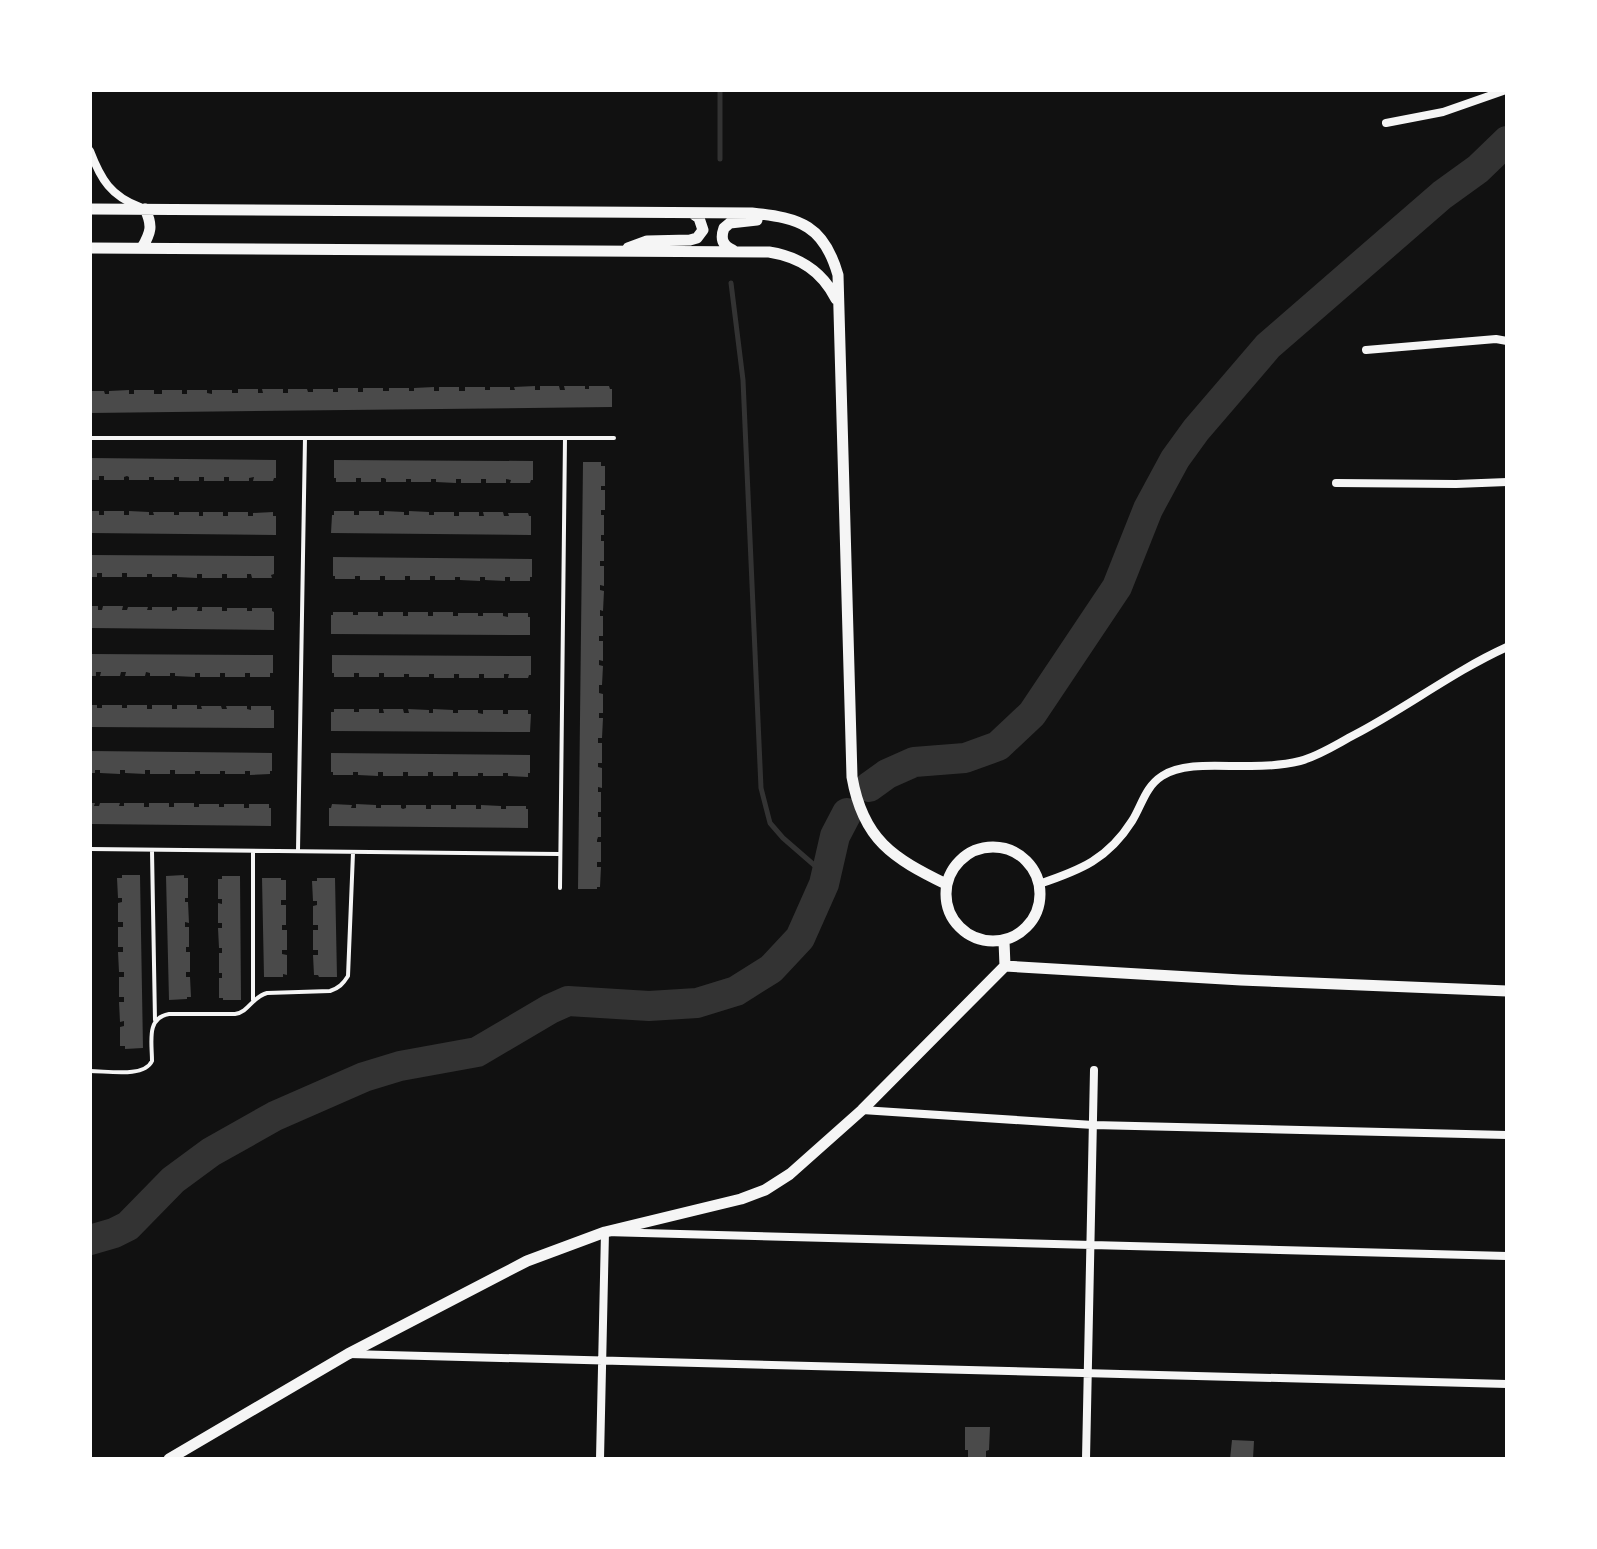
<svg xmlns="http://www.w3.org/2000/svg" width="1597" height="1549" viewBox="0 0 1597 1549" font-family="Raleway,sans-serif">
<rect width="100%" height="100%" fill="#111"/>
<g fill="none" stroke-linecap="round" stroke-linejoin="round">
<path stroke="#333" stroke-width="5" d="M720 159V90
M731 283 743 380 761 788 770 823 783 838 821 871 824 884"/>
<path stroke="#333" stroke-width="30" d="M869 787 887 774 914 762 965 758 998 746 1032 714 1117 587 1148 509 1175 459 1196 430 1268 346 1442 195 1478 169 1507 141
M90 1240 114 1233 128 1226 173 1180 211 1152 275 1116 364 1077 400 1066 477 1052 550 1009 568 1001 649 1006 697 1003 736 991 771 969 800 938 824 884 835 836 847 813"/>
</g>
<path fill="#4a4a4a" d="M535 386V390H540V386H559L560 390H565L564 386H585V389H589V386H609L610 389H612V407L90 413V391H104L105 394H109V391L129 390V394H134V390H154V394H162V390H182V394H187V390H207V393L212 394V390H232V393H238V389H258V393H263L262 389H283V393H288V389H307L308 392H313V389H333V392H338V388H358V392H363V388H383V391H389V388H409V391H414V388L434 387V391H439V387H459V391H465V387H485V390H490V387H510V390H515L514 387Z
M90 458 276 460V478H274L273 481H253L254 477 249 478V481H229V477H224V481H204V477H199V481H179V477H174V480H154V477H149V480H129V477L127 476 124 477V480H104V476H99V480H90Z
M334 460 533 461V480H531L530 483H510L511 480 506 479V483H486V479H481V483H461V479H456V483L436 482V479H431V482H411V479H406V482H386V479L384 478H381V482H361V478H356V482H336V478H334Z
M583 462H601V466H605V486H601V490H605V510H601V515H604V535H601V541H604V561H600V566H604V586L600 585V590L604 591 603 611 600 610V616H603V636H599V641H603V661L599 660V665L603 666 602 685H599V693L603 694V713H599V718H603L602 738H598V743H602V763H598V767L602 768V788L598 787V792H601V812H598V817H601V837H598L597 840V842H601V862H597V867H601L600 887H597V889H578Z
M90 511H99V515H104V511H124V515H129V511L149 512V515H154L153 512H174V515H179V512H199V516H203V512H223V516H228V512H248V516H253V513L273 512V516H276V535L90 533Z
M334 511H354V515H359V511H379V515H384V511L404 512V515H409V511L429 512V515H434V512H454V516H459V512H479V516H484L483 512H503L504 516H509L508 513H528L529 516H531V535L331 533 332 515H334Z
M90 555 274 556V574L271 575 272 578H252L251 574H247V578H227V574H222V578H202V574H197V578L177 577V574H172V577H152V574H147V577H127V573H122V577H102V573H97V577H90Z
M333 557 532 559V577H530V581H510V577H505V581L485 580V577H480V581L460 580V577H455V580H435V576H430V580H410V576H405V580H385V576H380V580H360V576H355V579H335V576H333Z
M90 606H98V610H102L103 606H123L122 610H127L128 607H148L147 610H152V607H172V611L177 610V607H198L197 611H202V607H222V611H227V608H247V611H252V608H272V611L274 612V630L90 628Z
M333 612H353V615H358V612H378V616H383V612H403V616H408V612H428V616H433V612H453V616H458V613H478V616H483V613H503V616L508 617V613H528V617H530V635L331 634V615H333Z
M90 654 273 655V673H270V677H250V673H245V677H225V673H220V677H200V673H195V677L175 676V673H170V676H150V673L146 672 145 676H125L126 672H121L120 676H100L101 672H96V676H90Z
M332 655 531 656V675H529L528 678H508L509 674H504V678H484V674H479V678H459V674H454V678H434V674H429V677H409V674H404V677H384V673H379V677H359V673H354V677H334V673H332Z
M90 705H97V708H102V705H122V708H127V705H147V709H152V705H172V709H177V705H197V709H202L201 706H221L222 709H227L226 706H247V709L251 710V706H271V710H274V728L90 727Z
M334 709H354V712H359V709H379V713H384L383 709H403L404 713H409L408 709 429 710V713H433V709L453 710V713H458V710H478V713L483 714V710H503V714H508V710H528V714H531L530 732 331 731V712H334Z
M90 751 272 753V771H270V774L250 775V771H245V774H225V771H220V774H200V771H195V774H175V770H170V774H150V770H145V774L125 773V770H120V774L100 773V770H95V773H90Z
M331 753 530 755V773H528V777L508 776V773H503V776H483V773H478V776H458V772H453V776H433V772H428V776H408V772H403V776H383V772H378V776L358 775V772H353V775H333V772H331Z
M90 803H95L94 806H99L100 803H120L119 806H124V803H144V807H149V803H169V807H174V803H194V807H199V804H219V807H224V804H244V808H249V804H269V808H271V826L90 824Z
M332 804 352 805 351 808H356V804L376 805V808H381V805H401V808L403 809 406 808V805H426V809H431V805H451V809H456V805H476V809H481V805L501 806V809H506V806H526V809H528V828L329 826V808H331Z
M122 875H140L143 1048 125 1049V1046H120V1027L124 1026V1021L120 1022 119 1002H124V997H119V977H124V972H119L118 952H123V947H118V927H123V922H118V903L122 902V898H118L117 878H122Z
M184 875V878H188V898H185V902H188L189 923 185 922V927H189V947H186V952H190V972H186V977H190L191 997H187V999L169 1000 166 876Z
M222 876H240L241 1000H223V998H219V978H222V973H219V953H222V948H219L218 928H222V923H218V903L222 904V899H218V879H222Z
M262 878H281V880H286V900H281V905H286V925H282V930H287V950H282V954L287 955V975L283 974V977H264Z
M317 878H335L337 977H319L318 975H314L313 955H318V950H313V930H318V925H313V906L317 905V901H313L312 881H317Z
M965 1427H990L989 1450 986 1451V1459H968V1450H965Z
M1232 1440 1254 1441 1253 1459H1230Z"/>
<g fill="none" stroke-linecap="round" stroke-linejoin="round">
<path stroke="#f5f5f5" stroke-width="4" d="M90 438H614
M90 849 560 854
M152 851 155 1020
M298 851 305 438
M560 888 565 438
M253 1000V851
M90 1071C108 1071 144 1078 152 1061 152 1042 146 1018 169 1014H235C249 1012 252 997 267 993L330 991C339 988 343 984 348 976L353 853"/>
<path stroke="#f5f5f5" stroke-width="8" d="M1386 123 1443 112 1506 90
M90 151C101 180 111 196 140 207
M1366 350 1496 339 1507 341
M1336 483 1456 484 1507 482
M1039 884C1081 870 1108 859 1132 821 1142 805 1145 787 1162 776 1184 761 1225 767 1251 766 1267 766 1284 765 1300 761 1319 756 1337 744 1354 735 1406 708 1454 671 1507 647
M862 1110 1093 1125 1507 1135
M349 1354 1507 1384
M600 1459 605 1232 1507 1256
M1086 1459 1094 1070"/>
<path stroke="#f5f5f5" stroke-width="11" d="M90 209 752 213C801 218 824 226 838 275L852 777C863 840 893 858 946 884
M90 248 769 252C800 257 822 271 836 299
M142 248C151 232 153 226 145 209
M628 248 647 241 690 240 697 238 703 230 699 218 692 213
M733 250C723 246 720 239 724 228L730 223 757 220
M946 894a47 47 0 1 1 94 0a47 47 0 1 1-94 0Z
M1005 966 1241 980 1507 991
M169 1459 348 1354 527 1261 605 1232 741 1199 765 1190 790 1174 862 1110 1005 966 1004 941"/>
</g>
<rect width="1597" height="1549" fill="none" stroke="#ffffff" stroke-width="184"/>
</svg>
